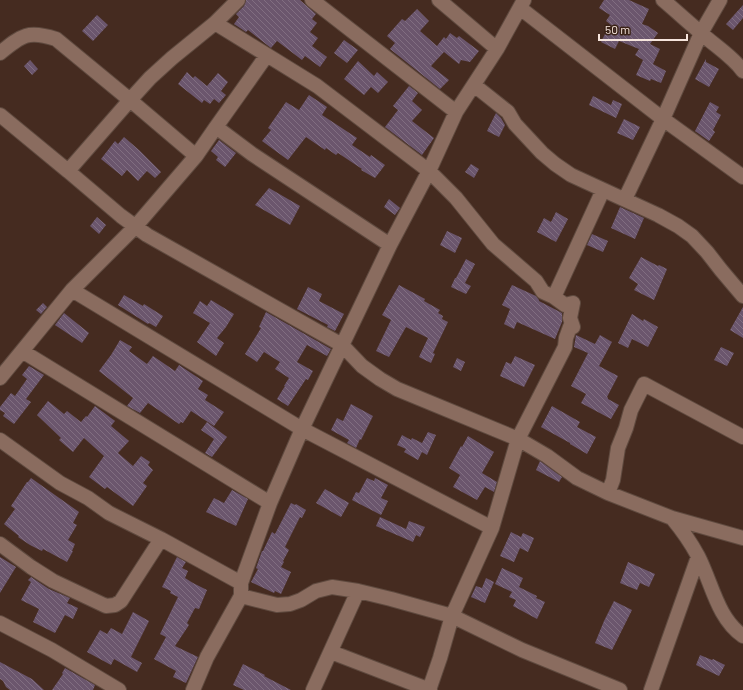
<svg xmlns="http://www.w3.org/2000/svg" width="743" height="690" viewBox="0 0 743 690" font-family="Barlow,sans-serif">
<defs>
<pattern id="building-back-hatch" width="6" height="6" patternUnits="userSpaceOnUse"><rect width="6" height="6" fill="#6b566d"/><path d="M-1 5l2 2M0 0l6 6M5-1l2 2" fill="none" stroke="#816e81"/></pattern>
</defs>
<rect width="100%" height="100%" fill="#452b20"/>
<path fill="url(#building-back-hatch)" d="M246 0H300L316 14 312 19 317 23 310 32 318 38 312 46 327 57 320 67 305 56 302 60 277 41 271 48 248 30 246 32 234 24 239 17 236 14 244 6Z
M604 0H629L649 9 642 24 648 26 658 33 650 44 660 49 653 64 666 71 661 83 651 79 650 81 636 75 643 60 635 55 639 49 619 41 615 49 601 42 610 24 606 21 610 15 599 8Z
M743 5V18L733 30 726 24Z
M417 9 429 21 420 31 437 46 444 37 446 39 450 33 457 38 459 36 479 51 470 62 461 60 459 64 444 52 431 66 449 80 440 89 390 49 395 43 387 36 402 19 405 21Z
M97 15 108 25 93 41 82 31Z
M344 40 358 50 347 63 334 53Z
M706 59V62L719 69 709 87 695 79Z
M30 60 38 69 32 75 24 66Z
M358 61 374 76 377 72 388 82 378 93 371 87 364 95 344 79Z
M187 72 193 78 195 76 207 86 218 73 228 82 221 91 226 95 219 103 214 99 210 104 204 100 202 103 178 84Z
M409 86 418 93 412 101 422 110 412 121 434 138 422 155 385 127 398 110 393 106Z
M309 95 327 107 322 115 357 138 352 145 370 157 371 155 385 165 375 178 361 170 362 169 338 153 336 155 326 148 325 150 306 137 288 160 262 141 271 130 268 128 286 102 299 110Z
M593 96 611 105 613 100 622 104 616 118 589 105Z
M710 102 719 107 716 112 721 115 713 130 715 132 709 141 695 131Z
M496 113 501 118 505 125 499 137 487 131Z
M624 119 640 127 633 140 617 133Z
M124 137 139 150 161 172 155 178 147 171 138 181 127 170 122 176 101 159 115 141 118 144Z
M219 140 236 153 225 167 216 160 218 157 211 151Z
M471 164 479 169 474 178 465 172Z
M269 188 300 206 290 225 255 205Z
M389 199 400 208 395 215 384 207Z
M620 207 644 218 635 239 611 228Z
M556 212 568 219 556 242 537 232 544 218 551 222Z
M97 217 106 225 99 234 90 226Z
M447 231 462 238 455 253 440 245Z
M592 234 608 241 603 252 587 245Z
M641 257 658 266 659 265 667 269 654 300 634 290 638 284 629 278Z
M466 259 475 264 465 283 471 286 466 294 451 287 455 278H456Z
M399 285 425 299 424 301 440 310 438 313 443 316 442 319 448 322 433 353 435 354 431 363 419 357 428 338 406 327 389 357 376 351 391 320 382 315Z
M512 285 536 296 539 300V301L562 313V322L555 339 517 322 514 329 504 324 510 309 502 305Z
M308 287 322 294 319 301 344 314 335 331 327 327 328 325 297 309Z
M124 295 143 306 144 304 163 316 156 327 149 323 148 324 118 305Z
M211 300 234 314 226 327 217 338 224 343 216 356 197 342 210 323 193 313 200 301 207 306Z
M43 303 47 307 41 314 36 310Z
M743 307V338L730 330Z
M266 312 331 349 327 356 307 345 297 362 313 371 308 380 306 379 288 406 277 399 285 386H284L289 378 275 369 280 362 264 352 257 362 245 354 261 328 259 327Z
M64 313 89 333 82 343 55 325Z
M632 314 643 321 644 319 658 327 648 347 632 339 628 348 618 343Z
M576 335 595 344 600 335 612 342 599 366 618 376 607 397 608 398V399L619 405 611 419 581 403 586 394 571 386 588 353 574 347Z
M120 340 132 347 129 351 147 364 153 356 175 371 179 365 203 381 198 389 208 395 205 400 224 412 214 426 191 411 183 423 181 422 179 424 148 403 140 413 127 406 133 398 99 371 111 355Z
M721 347 734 353 727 366 714 360Z
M515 356 535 365 524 387 500 376 506 362 511 364Z
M457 358 465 362 461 371 453 367Z
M29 366 44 375 26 399 31 402 14 424 3 416 5 413 0 410V407L11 393 15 396 27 379 22 375Z
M48 401 64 414 67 411 81 422 86 416 87 417 95 406 115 421 111 426 129 441 118 453 133 466 141 456 150 462 148 465 153 470 143 483 147 486 133 506 107 487 105 489 89 477 104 456 84 438 73 452 59 440 61 438 37 415Z
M351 404 373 416 361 440 360 439 356 448 347 443 349 440 331 430 337 418 343 421Z
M552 406 580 422 577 427 596 437 587 454 570 444V443L541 427Z
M207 422 227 437 212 457 205 453 214 439 201 430Z
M428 432 436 435 427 455 422 452 418 460 404 452 406 449 397 445 402 435 411 440 412 438 422 443Z
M468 436 494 452 482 473 497 482 494 492 485 487 477 500 453 487 460 475 449 468 461 446 462 447Z
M540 461 562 477 559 482 536 470Z
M31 478 79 512 73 523 77 525 68 540 75 544 72 551H73L67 562 43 549 42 551 30 545 18 537 19 536 4 524 15 509 11 506 27 482H28Z
M367 478 374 481 375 478 388 485 381 498 388 501 381 515 352 500 356 492 359 493Z
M325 489 349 503 341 517 316 503Z
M232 490 248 499 236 526 206 512 214 498 224 503Z
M291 503 295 505 296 504 306 510 302 518 300 517 285 547 289 550 283 561 284 562 281 567 291 572 281 594 275 591 274 593 251 582 258 569 256 568 262 551H263L272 532 275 534Z
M380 517 406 529 409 521 425 527 420 537 416 535 413 542 376 526Z
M511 532 521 537 523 533 534 538 528 552 520 548 514 562 500 556Z
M0 557 16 567 0 593Z
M177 557 186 562 182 568 188 571 185 578 193 583 207 590 199 609 195 608 187 623 189 625 175 646 198 657 186 683 173 677 176 671 154 659 166 637 160 634 178 597 170 593 171 591 162 587Z
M628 562 655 574 649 587 640 583 637 590 620 583Z
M502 568 523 578 519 587 537 596 536 598 545 602 537 619 513 606 516 600 509 597 512 592 495 584Z
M31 577 49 589 70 598 67 603 78 608 73 619 65 615 55 633 33 622 39 609 21 600 31 582 28 580Z
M486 578 494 582 485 603 471 597 476 586 482 588Z
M614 601 632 610 612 650 595 643 604 621Z
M133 612 149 621 131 657 142 663 137 672 114 659 111 665 87 652 100 630 107 634 111 628 122 634Z
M700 655 712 660 713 659 725 665 719 676 696 665Z
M0 662 32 679 44 690H10L6 687 3 681 0 679Z
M243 664 265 675 264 676 291 690H244L233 685Z
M65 668 95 685 93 690H52L63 674 62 673Z"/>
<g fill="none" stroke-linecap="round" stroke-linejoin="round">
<defs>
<path id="street" d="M238 0 215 23 172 58 150 78 130 100 196 156 216 127 252 154 390 245
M312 0 456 112
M439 0 497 49
M663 0C676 11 688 22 701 33 715 46 732 56 743 71
M520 8 663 119 743 177
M215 23 317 86 429 171 456 198 493 244 536 281 543 292 554 297 565 305 573 303 570 318 573 327H570L566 338 565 347 518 439 492 528 452 616 440 658 429 690
M0 53C22 35 28 30 56 39L130 100 68 171 121 216 147 235 342 345 362 366 380 379 397 389 518 439 547 456 577 478 608 493 672 518 743 538
M474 85 508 112 515 124 542 153 555 164 571 175 658 215 678 226 692 236 707 252 721 270 743 296
M0 115 68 171
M216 127 267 55
M625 199 663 119 701 33 720 0
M72 290 302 429 492 528
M554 297 603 190
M22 351 270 503
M0 378 72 290 135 227 196 156
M0 440 60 483 88 498 109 513 161 539 241 583
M608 493 613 480 618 448 626 428 631 410 644 384 743 437
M672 518C682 530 691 543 698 556 712 583 717 618 743 636
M0 544 31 567 53 581 106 606 115 605 121 601 161 539
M241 596 277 605 290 604 301 600 316 591 332 587 358 591 391 599 452 616 522 650 620 690
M0 623 52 650 119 690
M331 652 430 690
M193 690 207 657 241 596V583L270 503 302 429 390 245 429 171 456 112 497 49 524 0
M313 690 358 591
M651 690 698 557"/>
</defs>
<use href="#street" stroke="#5f4a3f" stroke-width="16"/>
<use href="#street" stroke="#8a6c5f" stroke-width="14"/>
</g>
<path d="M599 34v6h88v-6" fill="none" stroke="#f6e5dd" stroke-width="2"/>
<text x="605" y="34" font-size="12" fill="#f6e5dd" stroke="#3a2216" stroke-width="3" paint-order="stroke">50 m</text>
</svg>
